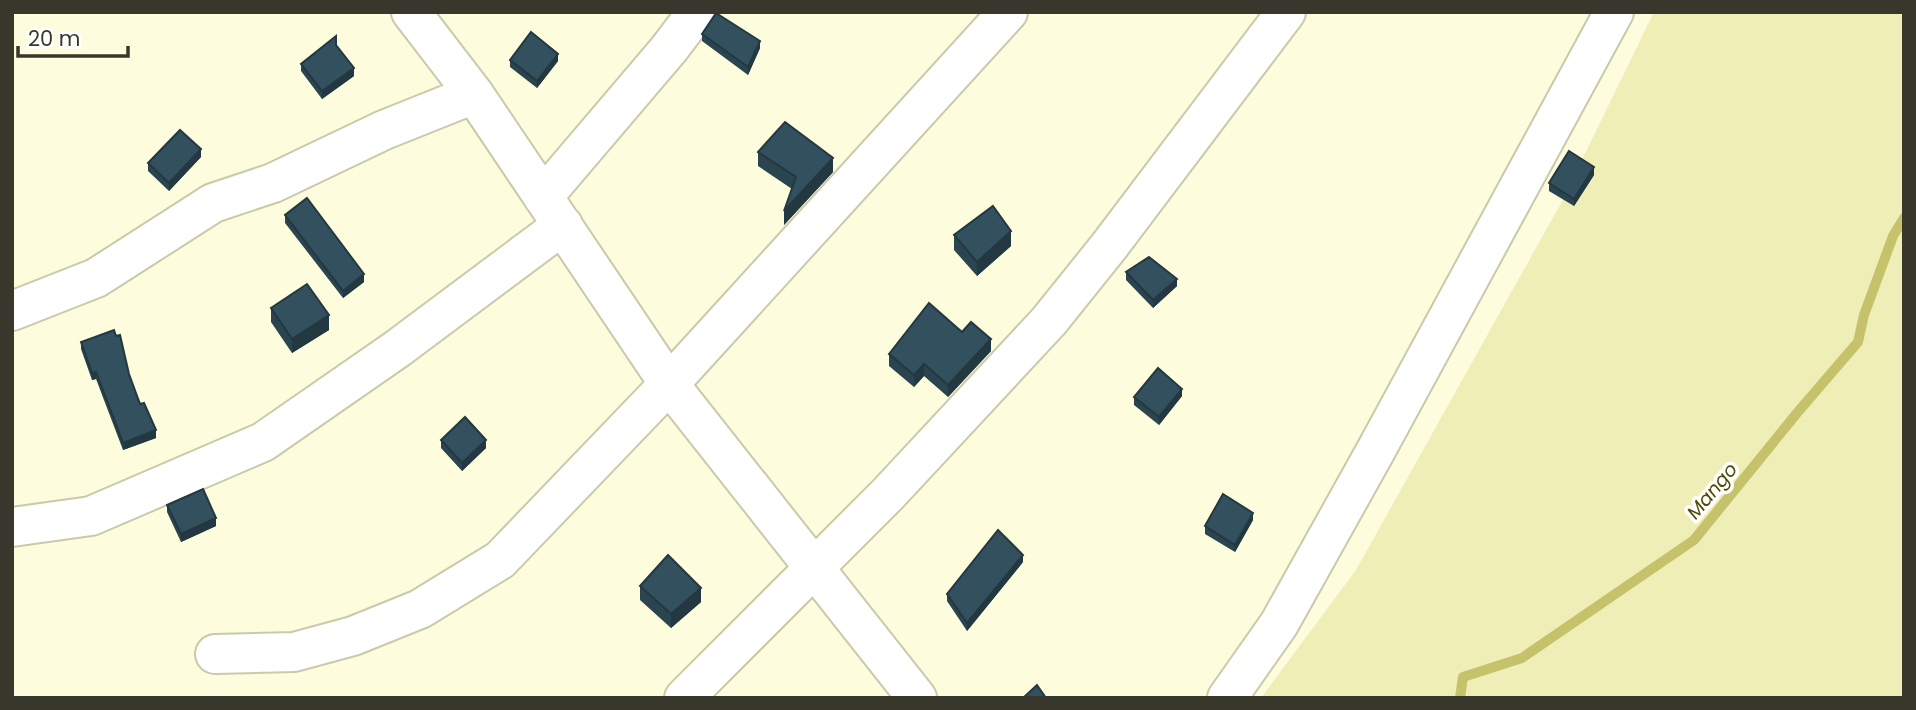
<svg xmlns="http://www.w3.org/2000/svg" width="1916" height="710" viewBox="0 0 1916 710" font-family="Poppins,sans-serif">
<rect width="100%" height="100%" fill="#fdfcdc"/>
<path fill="#efeeb6" d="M1654 12H1904V698H1261L1356 570 1560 205Z"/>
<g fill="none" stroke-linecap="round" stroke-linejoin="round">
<path stroke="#c6c26b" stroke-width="10" d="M1460 698 1463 677 1522 658 1694 540 1797 413 1858 342 1864 315 1893 236 1904 218"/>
<defs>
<path id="minor" d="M411 12 474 94 669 384 917 698
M543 197 669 49 697 12
M12 311 96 278 213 203 273 183 384 130 474 94
M12 527 91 516 263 442 397 349 563 225
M215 654 294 652 353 636 420 609 500 560 669 384 1008 12
M684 698 888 494 1049 321 1110 245 1286 12
M1227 698 1279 624 1375 452 1614 12"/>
</defs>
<use href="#minor" stroke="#cacaab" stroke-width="42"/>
<use href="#minor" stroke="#fff" stroke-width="38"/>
</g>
<path fill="#2b4550" d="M702 34 760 48 748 75 702 41Z
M336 45 354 76 322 99 301 71V64Z
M510 60 558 61 537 88 510 67Z
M758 152 833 172 784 225 792 189 758 166Z
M201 157 169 191 148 171V163Z
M1594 175 1574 206 1549 191V183Z
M285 215 364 282 343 298 285 223Z
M954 235 1011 246 977 276 954 250Z
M1126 272 1177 286 1153 308 1126 280Z
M271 308 329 330 292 353 271 322Z
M962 332 991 351 948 397 924 376 914 387 889 366V354Z
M81 342 129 374 140 404 156 438 123 450 96 379 92 380 81 349Z
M1182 396 1159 425 1134 405V397Z
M441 440 486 448 462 471 441 448Z
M167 505 216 526 181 542 167 512Z
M1253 520 1235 552 1205 534V526Z
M1023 562 967 631 947 601V594Z
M640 586 701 602 671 628 640 600Z"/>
<path fill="#233841" d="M760 41V48L748 75V67Z
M558 54V61L537 88V81Z
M354 68V76L322 99V91Z
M201 149V157L169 191V183Z
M833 158V172L784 225V211Z
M1594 167V175L1574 206V199Z
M1011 231V246L977 276V262Z
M364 274V282L343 298V291Z
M1177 279V286L1153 308V300Z
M329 315V330L292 353V339Z
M991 339V351L948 397V385Z
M924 364V376L914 387V375Z
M96 372V379L92 380V373Z
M1182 389V396L1159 425V417Z
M156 430V438L123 450V443Z
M486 440V448L462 471V463Z
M1253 513V520L1235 552V545Z
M216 518V526L181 542V534Z
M1023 555V562L967 631V623Z
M701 588V602L671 628V614Z"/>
<path fill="#32505d" stroke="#233841" stroke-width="2" d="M716 13 760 41 748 67 702 34Z
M531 32 558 54 537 81 510 60Z
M336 36V45L354 68 322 91 301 64Z
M785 122 833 158 784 211 796 177 758 152Z
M180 130 201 149 169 183 148 163Z
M1569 151 1594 167 1574 199 1549 183Z
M307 198 364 274 343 291 285 215Z
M993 206 1011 231 977 262 954 235Z
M1149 257 1177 279 1153 300 1126 272Z
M307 284 329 315 292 339 271 308Z
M929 303 962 332 971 322 991 339 948 385 924 364 914 375 889 354Z
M114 330 116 336 120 335 129 374 140 404 144 403 156 430 123 443 96 372 92 373 81 342Z
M1158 368 1182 389 1159 417 1134 397Z
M465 417 486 440 462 463 441 440Z
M203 489 216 518 181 534 167 505Z
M1223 494 1253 513 1235 545 1205 526Z
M998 530 1023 555 967 623 947 594Z
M668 555 701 588 671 614 640 586Z
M1037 685 1046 698H1023Z"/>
<g text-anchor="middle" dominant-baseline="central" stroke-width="7" stroke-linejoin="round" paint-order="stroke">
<g font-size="19" font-style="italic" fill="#4f4b04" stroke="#fff">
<text transform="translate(1712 491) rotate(-50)">Mango</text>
</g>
</g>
<rect width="1916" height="710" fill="none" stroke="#38372b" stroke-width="28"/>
<path d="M18 46v10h110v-10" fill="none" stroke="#38372b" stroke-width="3.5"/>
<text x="28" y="46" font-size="21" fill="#38372b" stroke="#ffffff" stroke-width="5" paint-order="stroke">20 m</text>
</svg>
